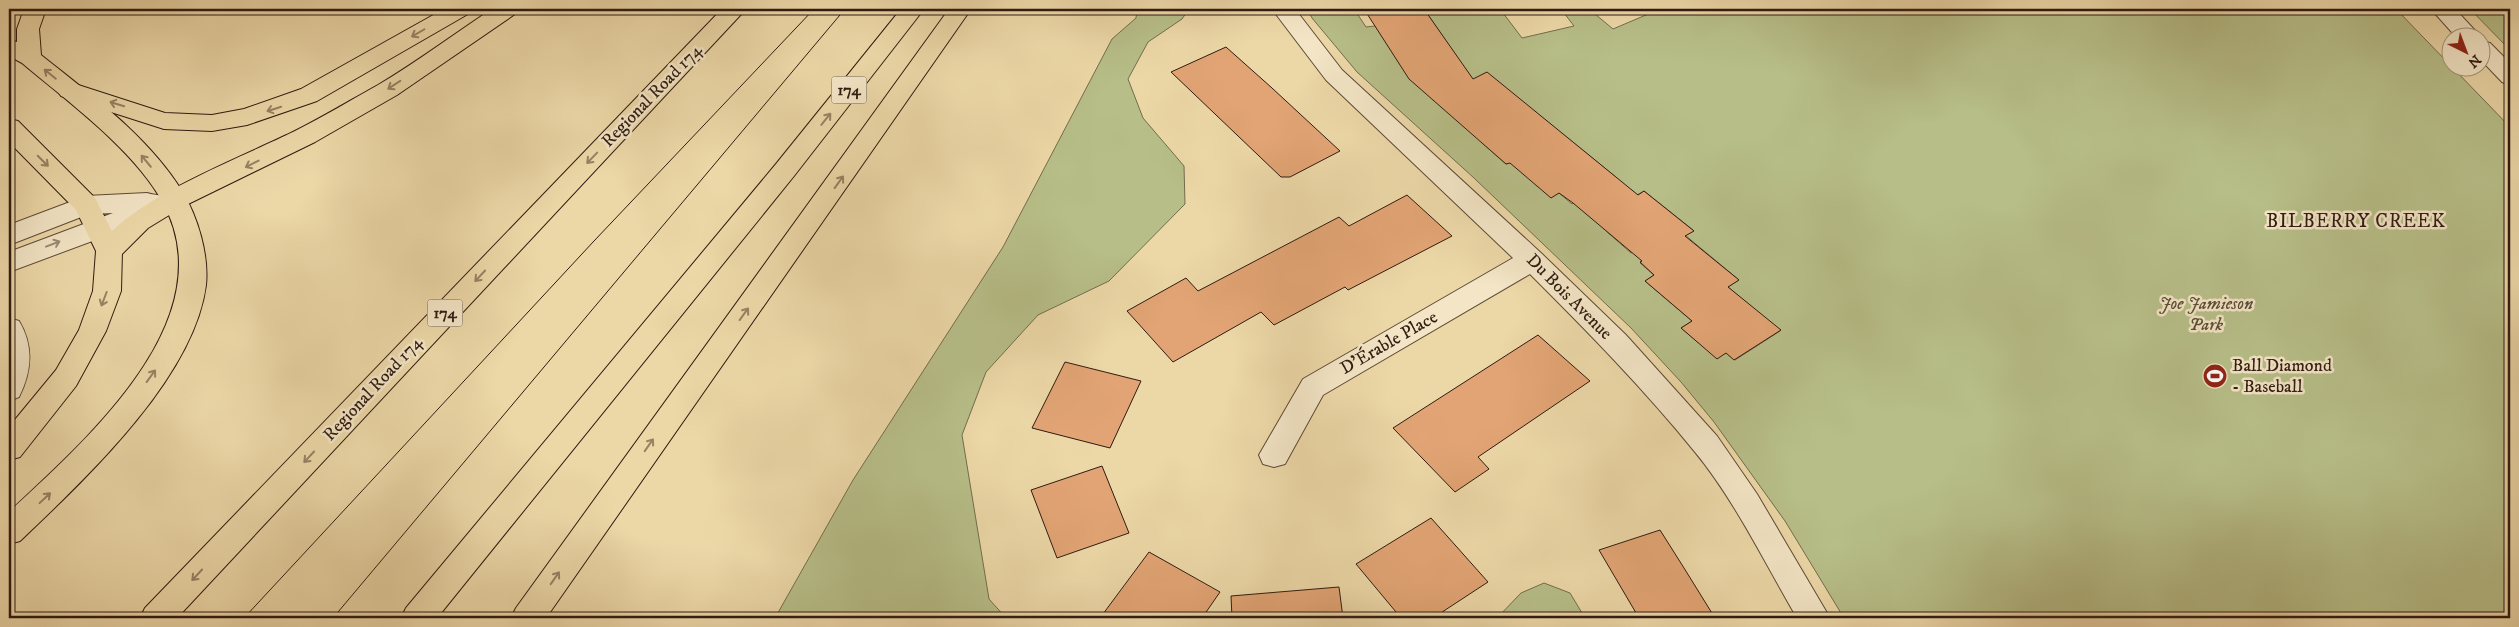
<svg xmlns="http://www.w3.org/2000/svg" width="2519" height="627" viewBox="0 0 2519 627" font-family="'IM FELL DW Pica',serif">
<rect width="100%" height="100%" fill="#ecd7a7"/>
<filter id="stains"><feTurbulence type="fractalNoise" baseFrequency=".004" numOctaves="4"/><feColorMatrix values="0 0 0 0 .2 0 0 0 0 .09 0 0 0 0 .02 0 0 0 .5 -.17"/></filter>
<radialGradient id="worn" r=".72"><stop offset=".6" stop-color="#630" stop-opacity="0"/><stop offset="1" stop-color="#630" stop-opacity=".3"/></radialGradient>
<path fill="#b7be88" stroke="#736c4c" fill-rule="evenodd" d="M1137 9H1189L1182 19 1148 42 1128 79 1143 118 1184 166 1185 204 1109 281 1038 315 986 372 962 435 989 599 1006 618H775L853 480 1003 247 1112 39 1136 18Z
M1307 9H1354L1366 27 1375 26 1457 57 1424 9H1500L1522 38 1574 26 1561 9H1589L1613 29 1660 9H2396L2510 127V618H1844L1785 521 1714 422 1681 382 1631 328 1474 178 1357 72 1312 18ZM1487 73 1617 178 1572 204 1559 193 1551 197 1517 159 1506 164 1481 142ZM1644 191 1693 230 1685 235 1739 280 1728 287 1780 331 1735 360 1726 353 1717 358 1681 328 1692 321 1645 281 1654 275 1640 263 1648 257 1639 249 1631 253 1606 231 1600 216Z
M2470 9H2510V50Z
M1544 583 1570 593 1585 618H1497L1521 593Z"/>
<path fill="#e2a474" stroke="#2f1b11" d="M1364 9H1424L1473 79 1487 72 1638 195 1644 191 1694 231 1685 236 1739 280 1728 287 1781 330 1734 360 1726 353 1717 359 1681 328 1692 321 1645 281 1654 275 1640 262 1642 261 1573 203 1559 193 1551 198 1510 163 1506 164 1409 79Z
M1226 47 1272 88 1340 151 1290 177H1281L1171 72Z
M1407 195 1452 236 1348 290 1345 287 1274 325 1261 312 1173 362 1127 311 1186 278 1198 291 1339 217 1349 226Z
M1538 335 1590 381 1478 457 1489 469 1455 492 1393 428Z
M1065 362 1141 381 1110 448 1032 428Z
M1102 466 1129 533 1057 558 1031 490Z
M1431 518 1488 582 1433 618H1401L1356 564Z
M1660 530 1684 568 1715 618H1639L1599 550Z
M1149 552 1220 592 1202 618H1100Z
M1339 587 1343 618H1232L1231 596Z"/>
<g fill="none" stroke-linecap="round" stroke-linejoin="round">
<defs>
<path id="minor" d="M1272 9H1295L1342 70 1541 253 1626 335 1717 436 1757 494 1830 618H1797C1766 565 1734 499 1695 452 1644 389 1587 331 1530 274L1323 395 1285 464 1274 467 1263 464 1259 455 1303 379 1513 258 1326 80Z
M2431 9H2455L2482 38H2457Z
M2482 41 2490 43 2510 63V85L2502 82 2482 61Z
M147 193C157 196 163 195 173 197L177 204 173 211 9 272V252L113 213 89 214 9 245V225L86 196Z
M9 318 19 321C34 346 32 371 19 397L9 401Z"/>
<path id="major" d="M24 9H46L39 29 41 55C91 95 148 136 182 191 198 217 209 255 206 285 194 378 85 479 20 541L9 544V512C86 440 228 318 162 201 133 149 67 101 22 63L9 56V40L17 42V29Z
M9 119 18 121 95 198 122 251 121 291 106 331 76 386 20 457 9 460V427L56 370 79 330 93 291 96 251 76 210 9 142Z"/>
<path id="highway" d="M444 9H471L468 14 317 101 247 125 212 131 164 129 61 96 57 90 61 84 69 82 165 113 212 115 244 109 301 89Z
M492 9H518L515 14 397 95 315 142 184 206 148 228 118 258 109 261 100 258 96 251C124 201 243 157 295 131 323 117 351 100 378 85 417 62 454 34 492 9Z
M722 9H746L177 618H140L145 608Z
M901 9H924L794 176 437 618H401L406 608 776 164Z
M949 9H971L546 618H511L516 608Z"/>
</defs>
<use href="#minor" stroke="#5e4a36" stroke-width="2"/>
<use href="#major" stroke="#2f1b11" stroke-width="2"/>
<use href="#highway" stroke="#2f1b11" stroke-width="2"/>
<use href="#minor" fill="#f3e5c6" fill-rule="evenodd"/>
<use href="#major" fill="#ecd7a7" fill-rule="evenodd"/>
<use href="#highway" fill="#ecd7a7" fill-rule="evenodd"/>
<path stroke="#2f1b11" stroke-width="1" d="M244 618 594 241 814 9
M333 618 845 9"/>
</g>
<defs><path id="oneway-shaft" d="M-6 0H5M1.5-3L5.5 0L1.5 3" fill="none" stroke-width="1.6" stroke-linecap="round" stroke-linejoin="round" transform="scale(1.25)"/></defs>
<g stroke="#978264">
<use href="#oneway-shaft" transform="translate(418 33) rotate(150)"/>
<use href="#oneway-shaft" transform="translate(50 74) rotate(-141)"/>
<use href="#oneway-shaft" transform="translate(394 85) rotate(147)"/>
<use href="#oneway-shaft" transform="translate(117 104) rotate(-163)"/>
<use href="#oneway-shaft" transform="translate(274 109) rotate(162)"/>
<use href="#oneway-shaft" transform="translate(826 119) rotate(-51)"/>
<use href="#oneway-shaft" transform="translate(592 158) rotate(134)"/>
<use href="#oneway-shaft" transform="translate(43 161) rotate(45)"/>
<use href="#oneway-shaft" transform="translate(146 161) rotate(-130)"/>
<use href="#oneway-shaft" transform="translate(252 164) rotate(153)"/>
<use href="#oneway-shaft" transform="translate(839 182) rotate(-54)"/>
<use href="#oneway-shaft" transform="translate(480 276) rotate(133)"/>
<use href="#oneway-shaft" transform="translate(104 299) rotate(111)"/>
<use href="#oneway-shaft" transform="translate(744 314) rotate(-54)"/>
<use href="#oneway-shaft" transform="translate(151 376) rotate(-54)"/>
<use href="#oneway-shaft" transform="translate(649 445) rotate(-55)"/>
<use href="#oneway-shaft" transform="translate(309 457) rotate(133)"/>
<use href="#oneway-shaft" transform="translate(45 498) rotate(-43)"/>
<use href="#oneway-shaft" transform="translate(197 575) rotate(133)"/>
<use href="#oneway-shaft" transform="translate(555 578) rotate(-55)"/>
</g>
<use stroke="#9b8a75" href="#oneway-shaft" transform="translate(53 244) rotate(-21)"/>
<defs>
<symbol id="stadium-disc" viewBox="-11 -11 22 22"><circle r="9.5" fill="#8f2418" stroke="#f3e5c6"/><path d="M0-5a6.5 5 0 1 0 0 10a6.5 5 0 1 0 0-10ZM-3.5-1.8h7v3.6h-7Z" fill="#fff"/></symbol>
</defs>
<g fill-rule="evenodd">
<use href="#stadium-disc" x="2201" y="362" width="28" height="28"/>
</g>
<g text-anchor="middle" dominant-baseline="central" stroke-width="5" stroke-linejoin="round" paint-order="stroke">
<g fill="#f3e5c6" stroke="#6a5847" stroke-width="1">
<rect x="831.5" y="76.5" width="35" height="27" rx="4"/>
<rect x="427.5" y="299.5" width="35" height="27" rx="4"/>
</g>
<g font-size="16" font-weight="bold" fill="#2f1b11">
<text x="849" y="90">174</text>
<text x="445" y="313">174</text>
</g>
<g font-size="18" fill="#2f1b11" stroke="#f3e5c6">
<text transform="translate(652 96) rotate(-46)">Regional Road 174</text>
<text transform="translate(1569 297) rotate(45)">Du Bois Avenue</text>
<text transform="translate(1389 343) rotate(-30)">D'Érable Place</text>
<text transform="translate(373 389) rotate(-47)">Regional Road 174</text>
</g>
<g font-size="18" font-style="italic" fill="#584c35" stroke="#f3e5c6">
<text x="2206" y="304">Joe Jamieson<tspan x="2206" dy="21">Park</tspan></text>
</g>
<g font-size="18" fill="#2f1b11" stroke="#f3e5c6" text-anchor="start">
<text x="2232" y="366">Ball Diamond<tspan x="2232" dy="21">- Baseball</tspan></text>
</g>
<g font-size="19" letter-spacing="1" fill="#2f1b11" stroke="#f3e5c6">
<text x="2356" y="221">BILBERRY CREEK</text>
</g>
</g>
<rect width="2519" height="627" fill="none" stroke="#ecd7a7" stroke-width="30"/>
<rect x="10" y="10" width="2499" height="607" fill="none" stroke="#2f1b11" stroke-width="2.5"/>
<rect x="15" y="15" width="2489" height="597" fill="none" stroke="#2f1b11"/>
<g transform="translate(2466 52) rotate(138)"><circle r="24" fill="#f3e5c6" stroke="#a5947e"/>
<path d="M0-4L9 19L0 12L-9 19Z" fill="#8f2418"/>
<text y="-8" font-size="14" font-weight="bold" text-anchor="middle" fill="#2f1b11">N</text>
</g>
<rect width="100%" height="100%" filter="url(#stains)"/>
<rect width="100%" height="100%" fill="url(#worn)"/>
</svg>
